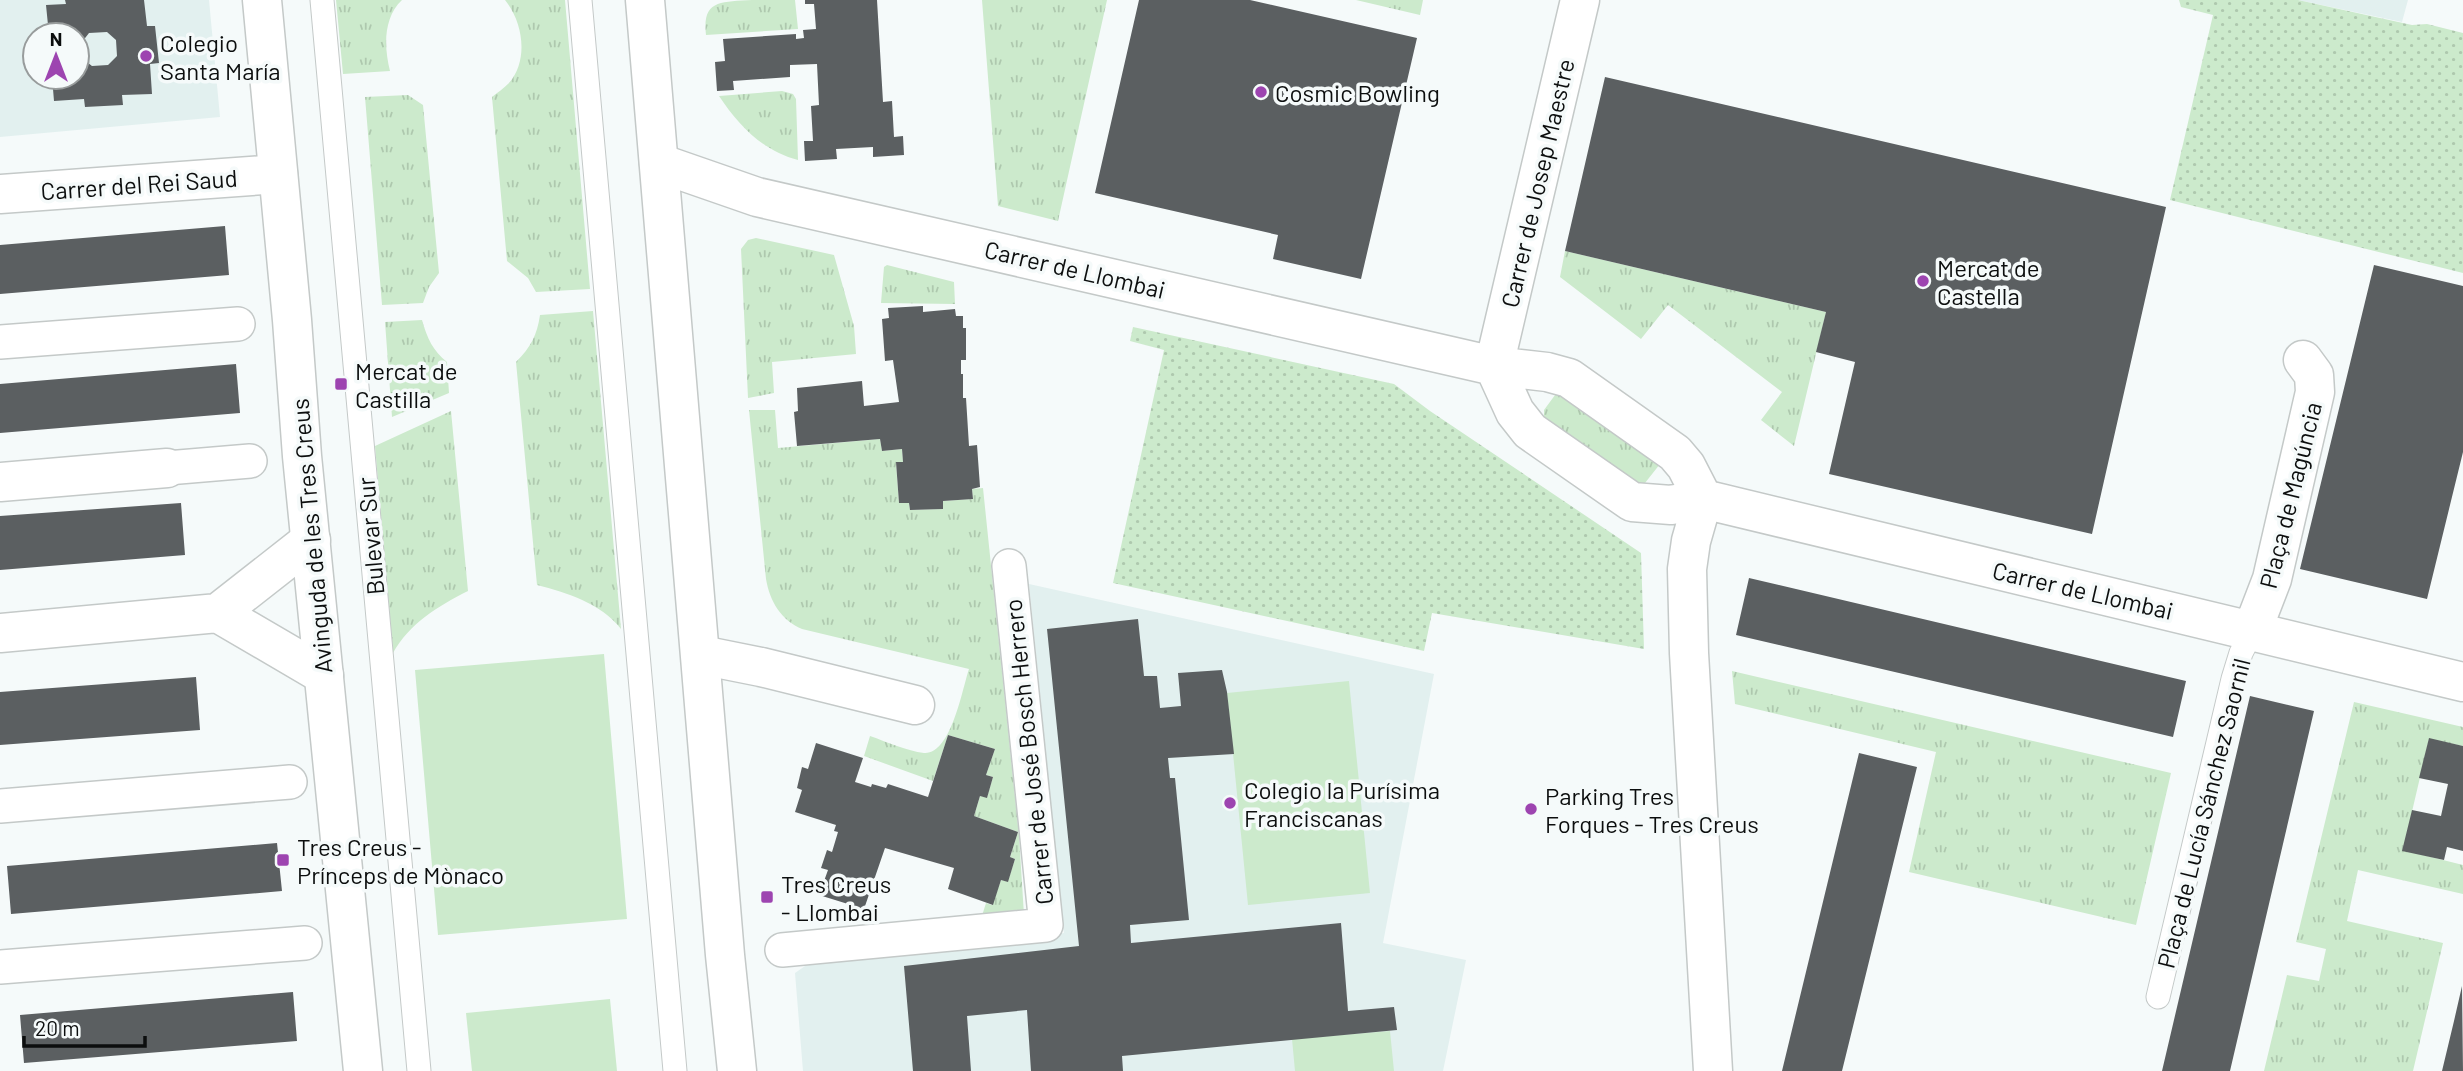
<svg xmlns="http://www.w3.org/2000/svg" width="2463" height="1071" viewBox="0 0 2463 1071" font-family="Barlow,sans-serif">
<defs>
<pattern id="grass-tufts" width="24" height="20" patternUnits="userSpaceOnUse" patternTransform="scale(1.75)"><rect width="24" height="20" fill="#cceacc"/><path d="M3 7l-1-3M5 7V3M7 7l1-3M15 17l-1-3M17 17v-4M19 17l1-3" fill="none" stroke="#aec8ae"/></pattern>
<pattern id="park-dots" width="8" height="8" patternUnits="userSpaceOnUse" patternTransform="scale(1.75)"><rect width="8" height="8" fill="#cceacc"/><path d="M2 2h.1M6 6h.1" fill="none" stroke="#aec8ae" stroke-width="1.8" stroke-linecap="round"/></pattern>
</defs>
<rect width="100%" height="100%" fill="#f5fafa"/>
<path fill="#e2f0ef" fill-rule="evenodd" d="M0 0H209L220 117 0 137ZM35 35H77V77H35Z
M2298 0H2408L2402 22Z
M1029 584 1434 674 1383 943 1466 960 1443 1071H803L795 973 818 957 1064 933Z"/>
<path fill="url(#grass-tufts)" d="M336 0H402C383 18 384 47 390 71L343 74Z
M505 0H565L590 289 536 292 528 278 507 261 492 97C497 93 504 88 509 83 529 60 523 22 505 0Z
M752 0H795L798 29 706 35C702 0 720 2 752 0Z
M982 0H1107L1058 221 998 206Z
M1356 0H1423L1420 15Z
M782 91 793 94 796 99 798 160C763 151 739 126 719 96Z
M408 95 423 105 439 273 429 287 423 303 382 305 365 97Z
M756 238 834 255 854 326 856 354 772 362 774 393 748 398 741 249 748 240Z
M1565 251 1826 312 1794 446 1761 420 1782 392 1668 305 1641 339 1560 277Z
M887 265 954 282 955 304 881 303 884 267Z
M593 311 621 629C601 603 567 593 537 585L516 362C531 347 537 335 540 315Z
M422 320C427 338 433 351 447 362L449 393 392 417 385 322Z
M1558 391 1660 464 1645 483 1637 485 1544 420V410Z
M749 410H775L778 448 880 439 882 451 902 449 903 462 896 463 899 503H909L910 510 943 509V501L973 499 972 489 983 488 1019 836 1024 915 981 919 986 903 992 905 1001 880 1008 881 1015 859 1010 857 1018 832 974 816 980 796 987 797 993 777 986 775 995 749 948 735 933 781 864 756 870 736C887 742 907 751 924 753 951 755 962 690 969 669L802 629C781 620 770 602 766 579Z
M451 411 468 591C438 606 409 624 393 653L375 446Z
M1732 671 2171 773 2136 925 1909 872 1936 752 1735 704Z
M2354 702 2463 727V746L2429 739 2403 850 2463 865V894L2358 870 2347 921 2443 943 2413 1071H2264L2287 975 2319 981 2326 949 2296 942Z"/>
<path fill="url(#park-dots)" d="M2179 0H2298L2412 25 2427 24 2463 33V273L2170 200 2213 15 2181 7Z
M1133 327 1394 384 1430 411 1641 553 1644 649 1432 613 1424 651 1113 583 1164 350 1130 341Z"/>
<path fill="#cceacc" d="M604 654 627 919 438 935 415 670Z
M1349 681 1370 893 1248 905 1227 693Z
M610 999 617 1071H472L466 1013Z
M1390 1031 1394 1071H1295L1292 1039Z"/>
<path fill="#5b5f61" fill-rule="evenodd" d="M65 0H144L147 26H155L159 63 150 64 152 94 122 95 123 105 85 107 84 99 54 101 52 77H77V35H49L46 5 66 4ZM107 32 116 40 117 56 108 65 92 66 83 59 82 42 89 33Z
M805 0H877L883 102 892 101 894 137 903 136 904 155 873 157V147L836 149 837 159 805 161 804 141H813L811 106 819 105 817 64 790 65V77L733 81 734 90 717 91 715 62 725 61 723 39 796 34V39L804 38 803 30 816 29 814 4H805Z
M1139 0H1250L1417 38 1361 279 1273 259 1278 235 1095 193Z
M1605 77 2166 207 2092 534 1829 474 1855 362 1816 352 1826 312 1565 251Z
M225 226 229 275 0 294V245Z
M2374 265 2463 286V452L2427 599 2300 569Z
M923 306V312L955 309 956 316H963V328H966V360H961V374H963V398H966L969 446 977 445 980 487 972 489 973 499 943 501V509L910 510 909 503H899L896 462H903L902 449 882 451 880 439 797 446 794 412 798 411 797 388 862 381 864 406 899 402 893 360 885 361 882 319 889 318 888 308Z
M236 364 240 413 0 433V384Z
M181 503 185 555 0 570V516Z
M1749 578 2186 681 2173 737 1736 635Z
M1138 619 1144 676H1157L1160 708 1181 706 1178 673 1222 670 1227 692 1234 754 1168 758 1170 778H1175L1189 920 1130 925 1131 943 1341 923 1348 1011 1394 1007 1397 1030 1122 1056 1123 1071H1031L1027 1010 967 1016 971 1071H913L904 966 1079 946 1047 629Z
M196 677 200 730 0 745V692Z
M2250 696 2314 711 2230 1071H2162Z
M948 735 995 749 986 775 993 777 987 798 980 796 974 816 1018 832 1010 857 1015 859 1008 882 1001 880 993 905 948 889 954 868 885 848 864 909 819 895 828 870 821 868 827 850 832 852 838 832 834 831 836 825 795 812 802 790 797 788 802 767 808 769 816 743 863 758 855 782 871 787 872 784 886 788 888 784 928 797Z
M2429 738 2463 746V851L2447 847 2444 860 2402 851 2412 810 2441 816 2448 784 2419 778Z
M1859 753 1917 767 1842 1071H1782Z
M277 843 282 891 11 914 7 866Z
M2462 986 2463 1071H2442L2454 1021Z
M293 992 297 1041 24 1063 20 1015Z"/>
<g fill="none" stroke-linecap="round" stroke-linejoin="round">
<defs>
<path id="service" d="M322 0 419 1071
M580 0 675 1071
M2158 997 2233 679 2241 653 2252 631"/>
<path id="pedestrian" d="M0 342 238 324
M167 468 250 461
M0 806 290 782
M782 950 1046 925 1009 566
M0 967 305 943"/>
<path id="minor" d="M659 163 757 197 1494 366 1580 0
M0 194 278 174
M0 482 167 468
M1703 499 1686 466 1675 453 1569 378 1547 372 1494 366 1515 412 1530 431 1632 502 1671 505 1703 499 2463 682
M1703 499 1691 541 1687 569 1689 653 1713 1071
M218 613 324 675
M2252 631 2272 579 2315 392 2314 375 2303 360
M0 633 218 613 311 540
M701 655 761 667 915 705"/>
<path id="primary" d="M262 0 292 320 302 456 363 1071
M645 0 725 955 737 1071"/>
</defs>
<use href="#service" stroke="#c4c9c8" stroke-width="25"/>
<use href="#pedestrian" stroke="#c4c9c8" stroke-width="36"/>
<use href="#minor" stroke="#c4c9c8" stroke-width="41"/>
<use href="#primary" stroke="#c4c9c8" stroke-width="41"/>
<use href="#service" stroke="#fff" stroke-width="23"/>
<use href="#pedestrian" stroke="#fff" stroke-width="33"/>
<use href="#minor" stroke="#fff" stroke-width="38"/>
<use href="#primary" stroke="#fff" stroke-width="38"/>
</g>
<g fill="#9d44b0" stroke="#f5fafa" stroke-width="2.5">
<circle cx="146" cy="56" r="7"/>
<circle cx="1261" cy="92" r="7"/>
<circle cx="1923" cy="281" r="7"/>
<rect x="334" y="377" width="14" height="14" rx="3.5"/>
<circle cx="1230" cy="803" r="7"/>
<circle cx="1531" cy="809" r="7"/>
<rect x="276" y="853" width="14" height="14" rx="3.5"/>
<rect x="760" y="890" width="14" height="14" rx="3.5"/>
</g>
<g text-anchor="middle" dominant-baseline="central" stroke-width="7" stroke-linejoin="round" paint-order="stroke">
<g font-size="24" fill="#0c0e0e" stroke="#f5fafa" text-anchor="start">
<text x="160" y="42">Colegio<tspan x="160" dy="28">Santa María</tspan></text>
<text x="1275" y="92">Cosmic Bowling</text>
<text x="1937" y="267">Mercat de<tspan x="1937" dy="28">Castella</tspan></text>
<text x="355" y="370">Mercat de<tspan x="355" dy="28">Castilla</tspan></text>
<text x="1244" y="789">Colegio la Purísima<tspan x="1244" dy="28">Franciscanas</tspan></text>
<text x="1545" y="795">Parking Tres<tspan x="1545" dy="28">Forques - Tres Creus</tspan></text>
<text x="297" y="846">Tres Creus -<tspan x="297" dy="28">Prínceps de Mònaco</tspan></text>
<text x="781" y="883">Tres Creus<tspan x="781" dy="28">- Llombai</tspan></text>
</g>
<g font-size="24" fill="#0c0e0e" stroke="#f5fafa">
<text transform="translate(1537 183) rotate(-77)">Carrer de Josep Maestre</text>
<text transform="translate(139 184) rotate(-4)">Carrer del Rei Saud</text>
<text transform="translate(1075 269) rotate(13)">Carrer de Llombai</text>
<text transform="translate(2290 495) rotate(-76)">Plaça de Magúncia</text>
<text transform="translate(311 536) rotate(-95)">Avinguda de les Tres Creus</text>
<text transform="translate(370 536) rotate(-95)">Bulevar Sur</text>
<text transform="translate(2083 590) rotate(13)">Carrer de Llombai</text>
<text transform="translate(1028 752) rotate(-96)">Carrer de José Bosch Herrero</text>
<text transform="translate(2203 813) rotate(-76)">Plaça de Lucía Sánchez Saornil</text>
</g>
</g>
<g transform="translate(56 56)"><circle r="33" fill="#f5fafa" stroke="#989c9c" stroke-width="2"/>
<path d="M0-5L12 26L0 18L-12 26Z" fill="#9d44b0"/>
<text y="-10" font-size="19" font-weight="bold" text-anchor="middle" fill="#0c0e0e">N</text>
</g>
<path d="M24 1036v10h121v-10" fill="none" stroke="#0c0e0e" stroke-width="3.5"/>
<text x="35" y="1036" font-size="21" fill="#0c0e0e" stroke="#f5fafa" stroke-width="5" paint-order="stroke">20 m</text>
</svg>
